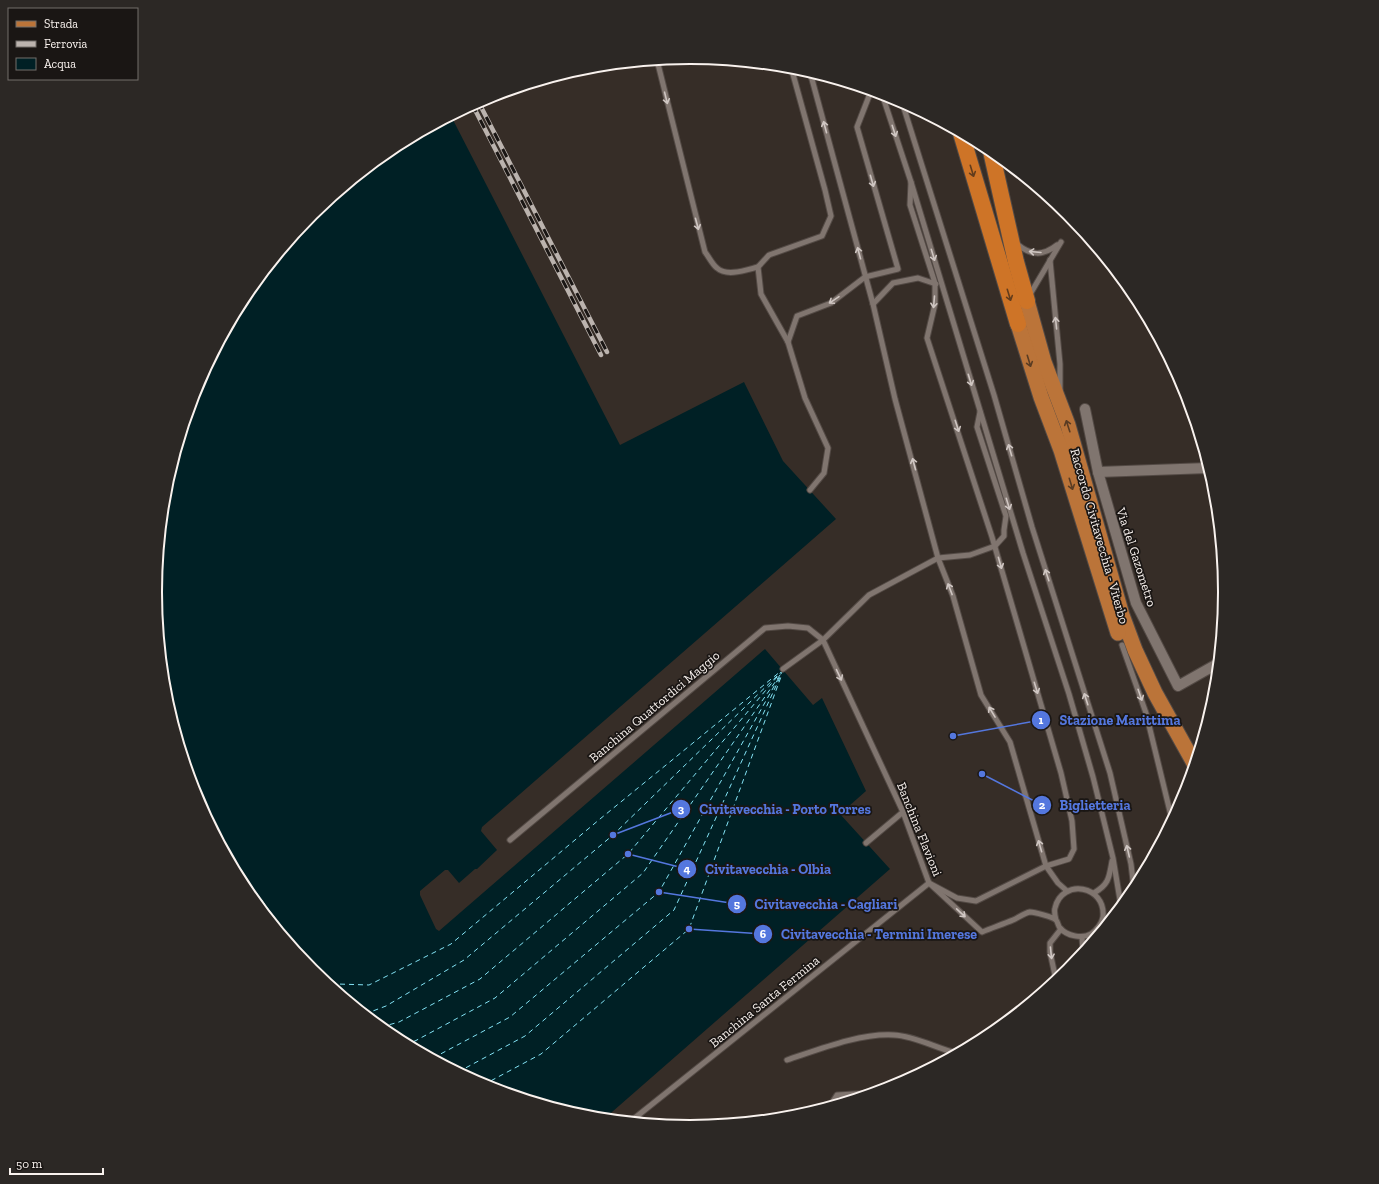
<svg xmlns="http://www.w3.org/2000/svg" width="1379" height="1184" font-family="'Zilla Slab',serif">
<rect width="100%" height="100%" fill="#362d27"/>
<path fill="#002025" d="M451,116l169,329 124,-63 39,79 53,58 -354,308 -1,4 16,19 -20,19h-2l-16,14 -11,-13h-3l-25,21v4l16,34 3,2 326,-282 48,56 9,-7 44,93 -26,23 50,55 -286,250 -19,-2 -100,-31 -93,-49 -81,-67 -66,-81 -50,-92 -30,-101 -10,-104 10,-105 30,-100 50,-92 66,-81 81,-67z"/>
<g fill="none" stroke-linecap="round" stroke-linejoin="round">
<g stroke="#83e3f5" stroke-width="1" stroke-dasharray="5 4" stroke-linecap="butt">
<path d="M219,842l88,120 30,22 32,1 82,-41 149,-125 181,-148"/>
<path d="M365,1014l21,-8 78,-46 149,-125 166,-161"/>
<path d="M381,1027l18,-5 81,-43 148,-125 154,-183"/>
<path d="M405,1044l10,-3 80,-43 148,-125 137,-198"/>
<path d="M433,1058l77,-41 149,-125 123,-220"/>
<path d="M458,1072l67,-36 149,-126 106,-233"/>
<path d="M483,1085l58,-31 148,-125 93,-255"/>
</g>
<g stroke="#534a45" stroke-width="7">
<g id="service">
<path d="M657,60l48,192c4,5 7,12 12,16 10,9 29,2 41,-1"/>
<path d="M791,67l34,123 6,26 -9,20 -53,19 -11,12 3,27 27,48 17,56 23,50 -4,25 -14,17"/>
<path d="M810,72l63,232 22,95 43,159 15,38 28,99 29,47 36,124 12,17 9,8"/>
<path d="M882,94l29,88 112,371 46,141 24,83 20,81 8,48"/>
<path d="M902,102l92,293 38,132 78,246 21,91 3,25"/>
<path d="M1017,244c14,12 26,12 40,1"/>
<path d="M1050,260l10,104v25"/>
<path d="M1029,296l32,-54"/>
<path d="M873,304l20,-21 25,-5 18,6"/>
<path d="M788,342l9,-26 34,-13 34,-26 33,-8 -41,-142 14,-36"/>
<path d="M1122,645l24,68 26,107"/>
<path d="M783,669l40,-29 46,-45 69,-37 32,-3 25,-9 9,-10v-6l2,-14 -29,-89 3,-15"/>
<path d="M510,840l255,-212 23,-2 20,2 15,12 80,172 26,71 53,49c10,-4 21,-8 31,-12 5,-2 11,-7 17,-8 4,0 23,5 26,8 2,2 2,6 4,8 7,8 22,11 31,6 6,-4 11,-11 12,-17 3,-32 -41,-39 -48,-9 -1,3 0,8 1,12"/>
<path d="M866,843l37,-31"/>
<path d="M1094,893c15,-9 15,-15 18,-32"/>
<path d="M1082,937l1,15"/>
<path d="M1056,980l-6,-28v-9l11,-14"/>
<path d="M787,1060c33,-11 73,-27 107,-25 21,1 42,13 62,18"/>
<path d="M830,1106l7,-11 34,-2"/>
<path d="M631,1121l298,-238 28,15 19,3 70,-35 23,-7 5,-10 -2,-28 -11,-48 -69,-236 -65,-199 8,-34v-21l-25,-78 1,-23"/>
</g>
</g>
<g stroke="#534a45" stroke-width="12">
<g id="minor">
<path d="M1085,409l13,63 38,131 42,83 39,-22"/>
<path d="M1098,472l110,-4"/>
</g>
</g>
<g stroke="#534a45" stroke-width="17">
<g id="primary">
<path d="M1027,301l17,61 24,63 54,190 13,35 20,43 39,70"/>
<path d="M1018,324l23,73 20,53 57,183"/>
</g>
</g>
<g stroke="#534a45" stroke-width="18">
<g id="trunk">
<path d="M961,133l57,191"/>
<path d="M991,151l25,111 11,39"/>
</g>
</g>
<use href="#service" stroke="#80756f" stroke-width="5"/>
<use href="#minor" stroke="#80756f" stroke-width="10"/>
<use href="#primary" stroke="#bb7439" stroke-width="15"/>
<use href="#trunk" stroke="#ce7427" stroke-width="16"/>
<g stroke="#bbb3ae" stroke-width="4.5">
<g id="rail">
<path d="M478,101l129,251"/>
<path d="M472,104l129,251"/>
</g>
</g>
<use href="#rail" stroke="#1a1614" stroke-width="3" stroke-dasharray="9" stroke-linecap="butt"/>
</g>
<defs><path id="oneway-shaft" d="M-6 0H5M1.5-3L5.5 0L1.5 3" fill="none" stroke-width="1.6" stroke-linecap="round" stroke-linejoin="round"/></defs>
<g stroke="#cfc6c2">
<use href="#oneway-shaft" transform="translate(666 98) rotate(76)"/>
<use href="#oneway-shaft" transform="translate(825 127) rotate(-105)"/>
<use href="#oneway-shaft" transform="translate(894 131) rotate(72)"/>
<use href="#oneway-shaft" transform="translate(872 181) rotate(74)"/>
<use href="#oneway-shaft" transform="translate(697 224) rotate(75)"/>
<use href="#oneway-shaft" transform="translate(1035 252) rotate(-175)"/>
<use href="#oneway-shaft" transform="translate(859 253) rotate(-105)"/>
<use href="#oneway-shaft" transform="translate(933 255) rotate(73)"/>
<use href="#oneway-shaft" transform="translate(834 300) rotate(146)"/>
<use href="#oneway-shaft" transform="translate(934 302) rotate(95)"/>
<use href="#oneway-shaft" transform="translate(1056 323) rotate(-96)"/>
<use href="#oneway-shaft" transform="translate(970 380) rotate(73)"/>
<use href="#oneway-shaft" transform="translate(957 426) rotate(72)"/>
<use href="#oneway-shaft" transform="translate(1010 450) rotate(-106)"/>
<use href="#oneway-shaft" transform="translate(914 464) rotate(-105)"/>
<use href="#oneway-shaft" transform="translate(1008 504) rotate(73)"/>
<use href="#oneway-shaft" transform="translate(1000 563) rotate(74)"/>
<use href="#oneway-shaft" transform="translate(1047 575) rotate(-108)"/>
<use href="#oneway-shaft" transform="translate(950 589) rotate(-111)"/>
<use href="#oneway-shaft" transform="translate(839 675) rotate(65)"/>
<use href="#oneway-shaft" transform="translate(1036 688) rotate(73)"/>
<use href="#oneway-shaft" transform="translate(1140 695) rotate(71)"/>
<use href="#oneway-shaft" transform="translate(1086 699) rotate(-108)"/>
<use href="#oneway-shaft" transform="translate(992 712) rotate(-121)"/>
<use href="#oneway-shaft" transform="translate(1040 846) rotate(-106)"/>
<use href="#oneway-shaft" transform="translate(1128 851) rotate(-103)"/>
<use href="#oneway-shaft" transform="translate(961 913) rotate(43)"/>
<use href="#oneway-shaft" transform="translate(1051 953) rotate(84)"/>
</g>
<g stroke="#623c1c">
<use href="#oneway-shaft" transform="translate(972 171) rotate(73)"/>
<use href="#oneway-shaft" transform="translate(1009 295) rotate(73)"/>
</g>
<g stroke="#5a3c23">
<use href="#oneway-shaft" transform="translate(1029 361) rotate(73)"/>
<use href="#oneway-shaft" transform="translate(1068 426) rotate(-108)"/>
<use href="#oneway-shaft" transform="translate(1071 484) rotate(73)"/>
</g>
<g text-anchor="middle" stroke-width="3.5" stroke-linejoin="round" paint-order="stroke">
<g font-size="13" fill="#f9f2ee" stroke="#1a1614">
<text transform="translate(1100 536) rotate(74)" y="5">Raccordo Civitavecchia - Viterbo</text>
<text transform="translate(1137 557) rotate(72)" y="5">Via del Gazometro</text>
<text transform="translate(654 706) rotate(-40)" y="5">Banchina Quattordici Maggio</text>
<text transform="translate(920 829) rotate(68)" y="5">Banchina Flavioni</text>
<text transform="translate(764 1001) rotate(-39)" y="5">Banchina Santa Fermina</text>
</g>
</g>
<path d="M0 0H1379V1184H0ZM162 592a528 528 0 1 1 1056 0a528 528 0 1 1-1056 0Z" fill="#2c2825" fill-rule="evenodd"/>
<path fill="none" stroke="#f9f2ee" stroke-width="2" d="M162 592a528 528 0 1 1 1056 0a528 528 0 1 1-1056 0Z"/>
<path fill="none" stroke="#5477de" stroke-width="1.5" d="M953 736L1041 720M982 774L1042 805M613 835L681 809M628 854L687 869M659 892L737 904M689 929L763 934"/>
<g fill="#5477de" stroke="#1a1614" stroke-width="1.5">
<circle cx="953" cy="736" r="4"/>
<circle cx="982" cy="774" r="4"/>
<circle cx="613" cy="835" r="4"/>
<circle cx="628" cy="854" r="4"/>
<circle cx="659" cy="892" r="4"/>
<circle cx="689" cy="929" r="4"/>
<circle cx="1041" cy="720" r="10"/>
<circle cx="1042" cy="805" r="10"/>
<circle cx="681" cy="809" r="10"/>
<circle cx="687" cy="869" r="10"/>
<circle cx="737" cy="904" r="10"/>
<circle cx="763" cy="934" r="10"/>
</g>
<g font-size="12" text-anchor="middle" font-weight="bold" fill="#fff">
<text x="1041" y="724">1</text>
<text x="1042" y="809">2</text>
<text x="681" y="813">3</text>
<text x="687" y="873">4</text>
<text x="737" y="908">5</text>
<text x="763" y="938">6</text>
</g>
<g font-size="14" text-anchor="middle" font-weight="bold" fill="#5477de" stroke="#1a1614" stroke-width="3.5" stroke-linejoin="round" paint-order="stroke">
<text x="1120" y="725">Stazione Marittima</text>
<text x="1095" y="810">Biglietteria</text>
<text x="785" y="814">Civitavecchia - Porto Torres</text>
<text x="768" y="874">Civitavecchia - Olbia</text>
<text x="826" y="909">Civitavecchia - Cagliari</text>
<text x="879" y="939">Civitavecchia - Termini Imerese</text>
</g>
<rect x="8" y="8" width="130" height="72" fill="#1a1614" stroke="#736e6b"/>
<rect x="16" y="21" width="20" height="6" fill="#bb7439" stroke="#736e6b"/>
<text x="44" y="28" font-size="12" fill="#f9f2ee">Strada</text>
<rect x="16" y="41" width="20" height="6" fill="#bbb3ae" stroke="#736e6b"/>
<text x="44" y="48" font-size="12" fill="#f9f2ee">Ferrovia</text>
<rect x="16" y="58" width="20" height="12" fill="#002025" stroke="#736e6b"/>
<text x="44" y="68" font-size="12" fill="#f9f2ee">Acqua</text>
<path d="M10 1168v6h93v-6" fill="none" stroke="#f9f2ee" stroke-width="2"/>
<text x="16" y="1168" font-size="12" fill="#f9f2ee" stroke="#1a1614" stroke-width="3" paint-order="stroke">50 m</text>
</svg>
